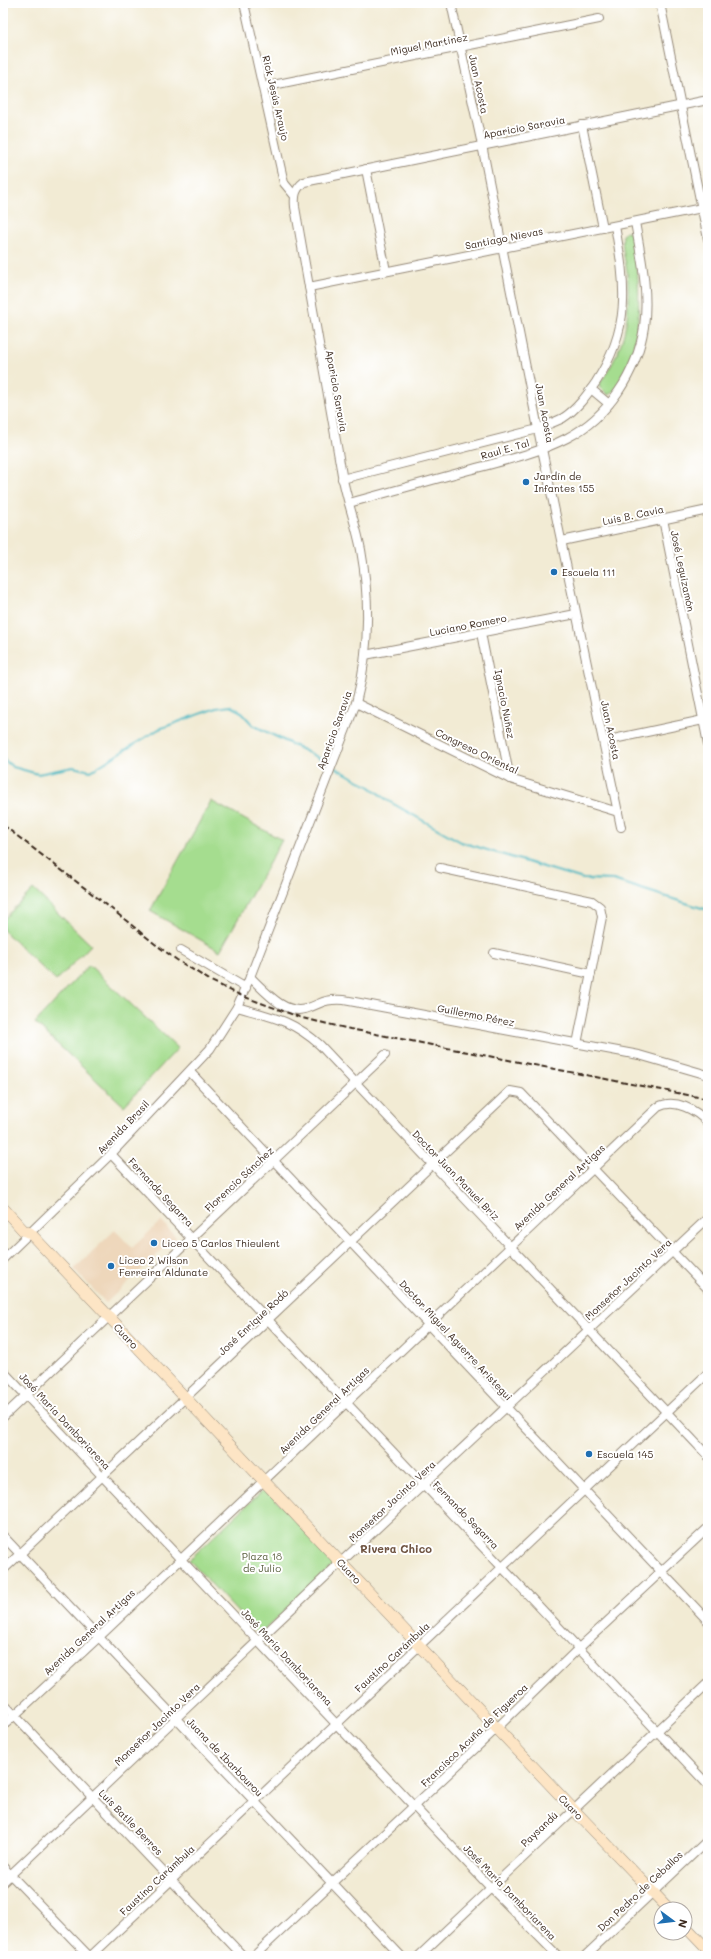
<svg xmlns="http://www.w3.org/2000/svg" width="711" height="1959" font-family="Mali,sans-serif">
<rect width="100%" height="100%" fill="#fff"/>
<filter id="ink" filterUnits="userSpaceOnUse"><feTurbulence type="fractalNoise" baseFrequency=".025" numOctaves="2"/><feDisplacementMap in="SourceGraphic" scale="8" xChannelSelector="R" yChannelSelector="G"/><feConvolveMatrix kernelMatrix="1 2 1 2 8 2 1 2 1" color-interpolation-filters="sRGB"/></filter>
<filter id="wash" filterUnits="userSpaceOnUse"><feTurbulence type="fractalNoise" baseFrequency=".012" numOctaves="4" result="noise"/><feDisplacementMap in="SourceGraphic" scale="16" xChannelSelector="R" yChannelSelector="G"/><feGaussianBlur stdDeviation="0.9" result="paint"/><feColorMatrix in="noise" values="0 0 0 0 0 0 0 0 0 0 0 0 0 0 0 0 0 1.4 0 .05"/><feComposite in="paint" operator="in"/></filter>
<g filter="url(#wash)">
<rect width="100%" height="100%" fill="#f2ebd4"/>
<path fill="#eed7bb" d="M161,1221l15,16 -70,66 -32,-34 41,-39 17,18z"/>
<g fill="#a5dd8f" stroke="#708456">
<path d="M626,231l6,1 2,6c5,47 10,84 -7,130 -4,11 -8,22 -19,27l-7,-7 -1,-5c26,-36 31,-68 27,-112 -2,-12 -6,-24 -4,-37z"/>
<path d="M211,801l71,39 -62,111 -70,-40z"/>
<path d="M33,889l58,56 -35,36 -53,-51v-10z"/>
<path d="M89,965l89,83 -54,58 -89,-83z"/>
<path d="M265,1488l70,75 -76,72 -70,-75z"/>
</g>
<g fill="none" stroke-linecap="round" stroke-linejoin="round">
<g stroke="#49b8c2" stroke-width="2">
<path d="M3,759l10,8 25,7 35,-7 18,4 68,-42 57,-21 14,-2 10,5 13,14 78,39"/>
<path d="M334,767l36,20 20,15 71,40 122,37 30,1 95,30"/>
</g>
</g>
</g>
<g filter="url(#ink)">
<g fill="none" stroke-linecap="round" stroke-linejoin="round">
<g stroke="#968a79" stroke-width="10">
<g id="street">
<path d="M244,3l40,180 10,12"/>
<path d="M451,3l31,142 60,304 79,378"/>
<path d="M660,3l48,236"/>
<path d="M263,87l336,-68"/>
<path d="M582,125l21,103"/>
<path d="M366,169l20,102"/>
<path d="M309,287l393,-79"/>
<path d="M591,389l18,15"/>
<path d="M342,479l196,-50c8,-4 17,-7 25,-11 14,-9 24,-23 33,-36 35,-54 30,-95 19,-156"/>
<path d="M349,503c40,-11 80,-22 120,-33 33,-9 67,-16 98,-32 41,-21 70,-65 77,-111 5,-35 -3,-70 -9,-105"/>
<path d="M663,519l45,225"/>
<path d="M562,541l146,-31"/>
<path d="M481,633l29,146"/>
<path d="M365,655l211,-41"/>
<path d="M356,703l154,76 108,33"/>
<path d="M604,741l104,-22"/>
<path d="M440,868l152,33 8,6 2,10 -25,127"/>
<path d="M181,950l65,38"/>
<path d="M494,953l97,21"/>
<path d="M250,977c14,13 34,38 55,32 19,-6 16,-10 39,-9l295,55 69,20"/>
<path d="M237,1007c35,10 55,13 83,38l388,411"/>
<path d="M190,1072l518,549"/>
<path d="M111,1154l597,631"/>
<path d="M3,1259l108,-105 99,-105 27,-42 13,-30 106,-274c13,-49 14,-103 5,-153 -5,-27 -16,-54 -20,-81 -16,-88 -31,-175 -46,-262 -1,-11 0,-18 9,-25l404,-82"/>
<path d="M3,1371l488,517 67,68"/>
<path d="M3,1417l382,-362"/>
<path d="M3,1536l398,420"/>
<path d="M3,1570l507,-479 11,2 187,196"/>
<path d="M3,1703l240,253"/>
<path d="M3,1726l96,-89 559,-530c17,-9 38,3 50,16"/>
<path d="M3,1867l86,89"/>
<path d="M3,1882l338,-320 367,-344"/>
<path d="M91,1956l617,-583"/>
<path d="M254,1956l243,-228 82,-80 129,-120"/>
<path d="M419,1956l289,-273"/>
<path d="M585,1956l123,-116"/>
</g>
</g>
<g stroke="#968a79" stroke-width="12">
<g id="secondary">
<path d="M3,1208l20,22 7,3 544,577 95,99"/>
<path d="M685,1926l23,24"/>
</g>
</g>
<use href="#street" stroke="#fff" stroke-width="8"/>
<use href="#secondary" stroke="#fde5c5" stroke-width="11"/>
<path stroke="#3b2a1e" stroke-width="2" stroke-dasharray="6 3" stroke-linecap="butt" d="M3,825l105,81 47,38 22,16 34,21 31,15 60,22 48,11 358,70"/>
</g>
</g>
<g fill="#1f6fb2" stroke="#fff" stroke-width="1.5">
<circle cx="526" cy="482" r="4"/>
<circle cx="554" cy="572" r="4"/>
<circle cx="154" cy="1243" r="4"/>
<circle cx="111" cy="1266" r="4"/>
<circle cx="589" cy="1454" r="4"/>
</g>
<g text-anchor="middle" stroke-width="4" stroke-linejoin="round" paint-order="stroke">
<g font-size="10" fill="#3b2a1e" stroke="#fff">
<text transform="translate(429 44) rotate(-11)" y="4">Miguel Martínez</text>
<text transform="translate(479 84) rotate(78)" y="4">Juan Acosta</text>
<text transform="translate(276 98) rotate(77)" y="4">Rick Jesús Araujo</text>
<text transform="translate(524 127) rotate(-11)" y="4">Aparicio Saravia</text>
<text transform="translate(504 238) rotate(-11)" y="4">Santiago Nievas</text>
<text transform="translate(337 391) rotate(80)" y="4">Aparicio Saravia</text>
<text transform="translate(545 413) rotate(79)" y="4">Juan Acosta</text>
<text transform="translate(505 449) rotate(-16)" y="4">Raul E. Tal</text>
<text transform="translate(633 515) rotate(-12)" y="4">Luis B. Cavia</text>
<text transform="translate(683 571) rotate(78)" y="4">José Leguizamón</text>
<text transform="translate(468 625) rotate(-11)" y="4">Luciano Romero</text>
<text transform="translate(505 704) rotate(79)" y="4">Ignacio Nuñez</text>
<text transform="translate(334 730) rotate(-70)" y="4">Aparicio Saravia</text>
<text transform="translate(611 730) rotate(78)" y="4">Juan Acosta</text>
<text transform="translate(477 751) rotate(26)" y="4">Congreso Oriental</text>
<text transform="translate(476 1015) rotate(11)" y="4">Guillermo Pérez</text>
<text transform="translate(123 1127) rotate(-46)" y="4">Avenida Brasil</text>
<text transform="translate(456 1175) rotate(46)" y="4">Doctor Juan Manuel Briz</text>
<text transform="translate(239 1179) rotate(-43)" y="4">Florencio Sánchez</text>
<text transform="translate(559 1187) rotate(-43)" y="4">Avenida General Artigas</text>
<text transform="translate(161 1192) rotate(47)" y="4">Fernando Segarra</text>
<text transform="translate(628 1279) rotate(-43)" y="4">Monseñor Jacinto Vera</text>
<text transform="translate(253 1322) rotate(-43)" y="4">José Enrique Rodó</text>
<text transform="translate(126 1336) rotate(47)" y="4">Cuaro</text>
<text transform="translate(456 1340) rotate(47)" y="4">Doctor Miguel Aguerre Aristegui</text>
<text transform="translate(324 1410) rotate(-44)" y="4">Avenida General Artigas</text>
<text transform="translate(65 1421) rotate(47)" y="4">José María Damboriarena</text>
<text transform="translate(392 1501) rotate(-43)" y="4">Monseñor Jacinto Vera</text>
<text transform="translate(466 1515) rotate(46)" y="4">Fernando Segarra</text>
<text transform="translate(349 1571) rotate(47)" y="4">Cuaro</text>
<text transform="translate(89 1632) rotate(-43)" y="4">Avenida General Artigas</text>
<text transform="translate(287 1657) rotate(47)" y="4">José María Damboriarena</text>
<text transform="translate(392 1657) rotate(-43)" y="4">Faustino Carámbula</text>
<text transform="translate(157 1724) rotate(-44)" y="4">Monseñor Jacinto Vera</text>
<text transform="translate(474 1735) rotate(-44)" y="4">Francisco Acuña de Figueroa</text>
<text transform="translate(225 1757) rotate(46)" y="4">Juana de Ibarbourou</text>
<text transform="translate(571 1807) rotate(46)" y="4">Cuaro</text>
<text transform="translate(131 1822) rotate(46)" y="4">Luis Batlle Berres</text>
<text transform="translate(539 1829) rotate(-43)" y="4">Paysandú</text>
<text transform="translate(157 1880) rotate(-43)" y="4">Faustino Carámbula</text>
<text transform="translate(640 1891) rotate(-43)" y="4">Don Pedro de Ceballos</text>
<text transform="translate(510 1892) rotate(46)" y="4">José María Damboriarena</text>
</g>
<g font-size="10" fill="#3b2a1e" stroke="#fff" text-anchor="start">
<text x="534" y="480">Jardín de<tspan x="534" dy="12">Infantes 155</tspan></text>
<text x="562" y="576">Escuela 111</text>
<text x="162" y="1247">Liceo 5 Carlos Thieulent</text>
<text x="119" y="1264">Liceo 2 Wilson<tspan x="119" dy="12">Ferreira Aldunate</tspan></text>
<text x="597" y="1458">Escuela 145</text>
</g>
<g font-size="10" fill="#5b6040" stroke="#fff">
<text x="262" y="1560">Plaza 18<tspan x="262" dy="12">de Julio</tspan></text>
</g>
<g font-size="11" font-weight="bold" fill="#6f5442" stroke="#fff">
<text x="396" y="1553">Rivera Chico</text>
</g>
</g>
<rect width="711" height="1959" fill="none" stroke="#fff" stroke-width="16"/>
<g transform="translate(673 1921) rotate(105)"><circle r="19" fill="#ffffff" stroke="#b1aaa5"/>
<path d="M0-3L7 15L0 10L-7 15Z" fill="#1f6fb2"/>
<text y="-6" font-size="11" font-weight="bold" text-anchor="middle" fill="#3b2a1e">N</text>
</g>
</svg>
